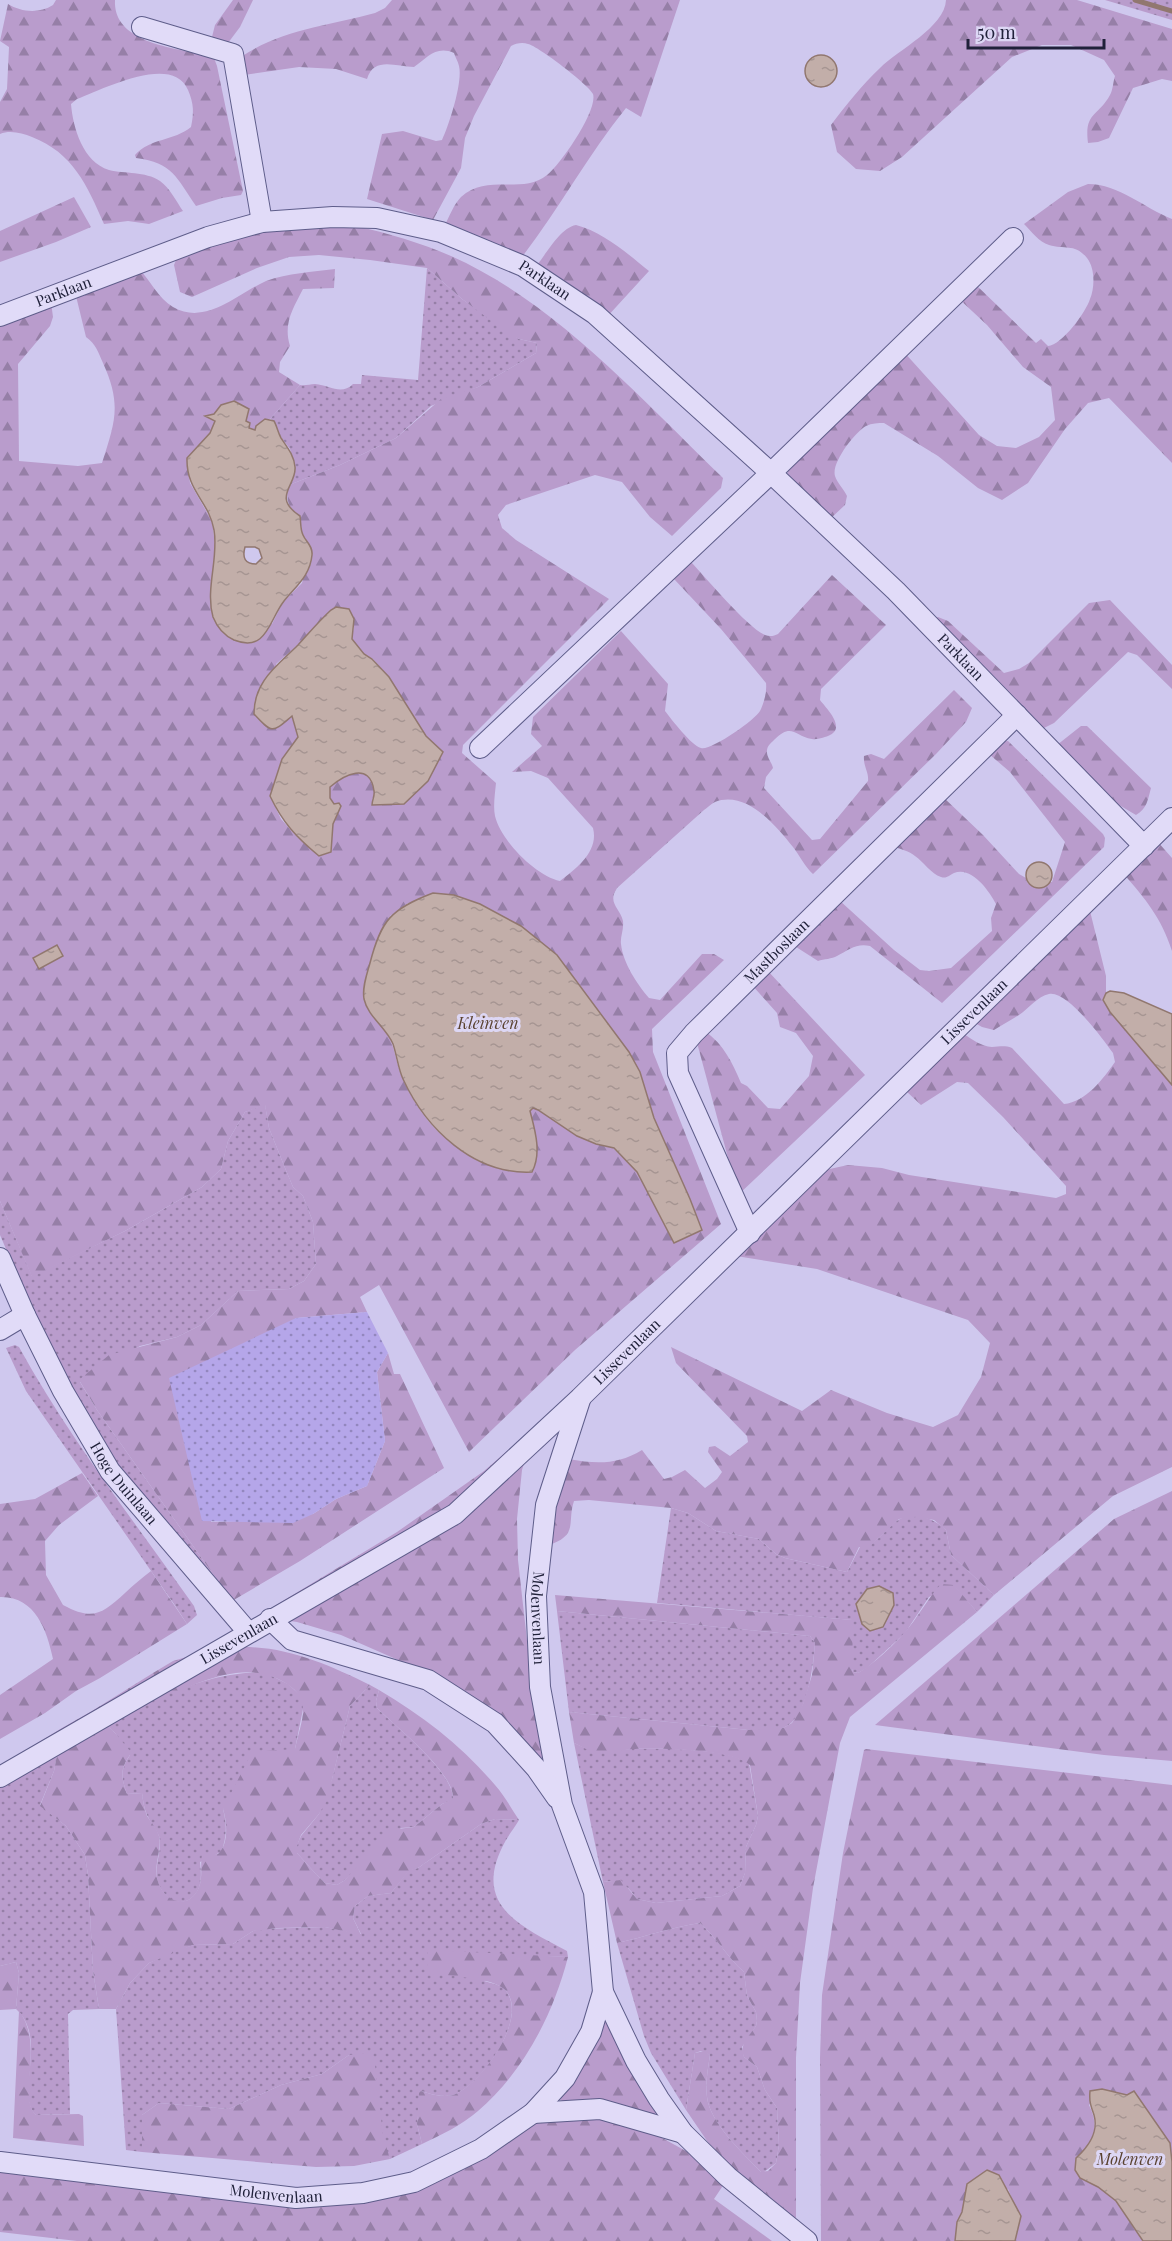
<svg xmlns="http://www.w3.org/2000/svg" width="1172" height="2241" font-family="'Playfair Display',serif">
<defs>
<pattern id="grass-dots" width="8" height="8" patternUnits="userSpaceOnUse" patternTransform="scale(1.5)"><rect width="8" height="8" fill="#b99ccc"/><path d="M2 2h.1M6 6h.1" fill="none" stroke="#967fa7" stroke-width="1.8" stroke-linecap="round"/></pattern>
<pattern id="forest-firs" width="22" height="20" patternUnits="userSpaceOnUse" patternTransform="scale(1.5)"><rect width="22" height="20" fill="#b99ccc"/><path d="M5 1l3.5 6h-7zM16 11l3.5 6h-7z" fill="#967fa7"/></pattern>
<pattern id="sand-dots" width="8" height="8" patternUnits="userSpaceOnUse" patternTransform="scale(1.5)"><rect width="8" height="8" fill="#b5a6e9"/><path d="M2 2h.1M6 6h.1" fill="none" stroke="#9387be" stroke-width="1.8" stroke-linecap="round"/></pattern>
<pattern id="water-ripples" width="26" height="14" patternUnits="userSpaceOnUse" patternTransform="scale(1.5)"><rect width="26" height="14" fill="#c2aea9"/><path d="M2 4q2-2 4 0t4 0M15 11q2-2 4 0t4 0" fill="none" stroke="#a69592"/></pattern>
</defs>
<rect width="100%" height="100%" fill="#cfc8ee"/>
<g fill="url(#grass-dots)">
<path d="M1105,0h67v20z"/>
<path d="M427,268l35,31 57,40 18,4 -1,10 -58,34 -47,19 -35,32 -56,27 -51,20 6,-17 -5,-19 -10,-13 -6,-15 -4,-2 30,-34c5,1 10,-1 15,-1 15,1 26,12 38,0h8l1,-9 56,5z"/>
<path d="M265,1104l4,24 16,40 8,19 10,9 10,26 3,42 -12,17 -15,8 -51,2 -37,34 -24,12 -37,9 -60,36 17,28 135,191 -119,-141 -64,-111 -49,-114v-34l32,75 93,-45 77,-44 19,-18 7,-28 17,-29z"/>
<path d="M15,1345l4,2c50,91 115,174 175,259l3,9 -10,9 -13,-20 -148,-213 -20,-43z"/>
<path d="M671,1508l17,5 28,18 43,8 17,15 9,4 62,14 13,-25c18,-2 23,-17 38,-27 15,-9 37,-2 48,10l5,25 43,40 -17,17 -23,-26 -25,11 -24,36 -38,35 -9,5 -5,-1 -1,-3v-49l-195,-17z"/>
<path d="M557,1611l253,25 5,7c-2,23 -7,76 -32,85 -11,4 -23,2 -34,2l-180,-18z"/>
<path d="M257,1672l9,1 22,11 12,11 4,9 -9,45 -72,60c4,15 4,29 -2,43l-21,10c1,9 2,20 -2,28 -12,21 -34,12 -40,-8 -5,-15 5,-32 1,-46 -3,-7 -9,-14 -12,-21 -3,-7 -4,-14 -5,-22l-15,1c-6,-17 -7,-24 3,-39l-15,-22 -23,-22 61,-38 9,18c21,1 24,-5 42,-10 18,-5 35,-8 53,-9z"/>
<path d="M370,1685l9,5 -3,11 1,7c19,19 78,65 76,92l-11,4 -28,23 -13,1 -56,52 -8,5 -12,-2 -10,-10 -18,-20v-8l4,-9 18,-22 13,-35 18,-73z"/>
<path d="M62,1728l-8,43 -14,34 26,21 19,29 3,20 5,96 6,38 -26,1 -5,4 2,100 -34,1c-22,-20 13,-76 -20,-106l3,-36 -3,-11 -16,4v-200z"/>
<path d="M574,1743c29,14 30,7 59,6 29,-1 93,-1 116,14l9,53 -2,9 -10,22 -1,26 -5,13 -18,10 -66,7 -19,-4c-10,-14 -17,-20 -34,-17z"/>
<path d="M495,1819l24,1c-4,7 -9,13 -13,20 -36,64 12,85 61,111l1,6 -28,-1 -56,25c7,2 15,3 21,9 25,27 -24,96 -52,105 -11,3 -22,-1 -32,-4l-4,33 5,20 -32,15 -41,-104 -27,19 -41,11 -52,24 -70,-6 -17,12v37l-16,-2 -10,-141 14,-26 19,-20 20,-10 24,-8 40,-1 20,-13 7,-2 65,-2 36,7 -8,-16 2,-12 13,-10 23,-3 18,-23 9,-2 63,-44z"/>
<path d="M700,1923c17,15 27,34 44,49l3,24 9,16 1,9 -1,5 -14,21 2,10 13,10 8,23 12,18 2,37 -3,18 -12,9h-3c-18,-19 -51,-49 -54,-75 -2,-14 1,-28 3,-42l-9,-4 -6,2 -9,57 -35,-57 -7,-17 -27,-93c28,-6 55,-16 83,-20z"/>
</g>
<g fill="url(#forest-firs)" fill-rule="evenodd">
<path d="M56,0h59c-2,38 46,46 75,52 8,2 17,2 24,6l3,8 26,125 -2,4 -19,3 -26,8c-20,-29 -23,-43 -60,-48l-1,-3c15,-17 39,-14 56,-28 3,-14 3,-23 -3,-37 -15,-37 -85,-1 -111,9l-6,5c2,24 12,58 38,66 16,4 36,1 51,11 10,7 16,20 23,30l-34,13 -21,-3 -24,3c-17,-39 -31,-71 -72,-87 -10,-4 -22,-7 -32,-3v-32l7,-13 2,-42 -9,-6 8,-37c13,8 31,10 45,1z"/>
<path d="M233,0h20l-13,27 -15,20 -14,-6 4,-16z"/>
<path d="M392,0h288l-39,117 -15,-9c-38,47 -67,101 -104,149l-77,-32c4,-8 9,-21 16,-28 26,-24 62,-2 86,-22 14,-11 51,-65 46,-81 -4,-9 -55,-48 -65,-50 -5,-2 -12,-1 -17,2l-37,70 -9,22 -4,30 -28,52 -66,-21 15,-65 21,-3 33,10 6,-1c7,-15 21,-58 17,-74 -1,-5 -4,-9 -5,-13 -18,-8 -27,5 -40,14 -18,0 -40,-11 -47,12l-31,-10 -37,-2 -55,8 -3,-18c41,-28 88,-31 134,-44l10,-5z"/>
<path d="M946,0h131l95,29v52l-10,-2 -29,9 -24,50 -11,4 -10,1c-4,-31 10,-26 22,-48 3,-5 3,-13 5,-19l-11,-16 -33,-15h-29l-30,12 -110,100 -22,14 -24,-2 -19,-17 -6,-27c15,-20 31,-40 49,-57 18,-18 65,-41 66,-68z"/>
<path d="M1088,184c31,0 56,24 84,35v244l-63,-65 -21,5 -23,26 -37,54 -26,17 -24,-12 -40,-32 -54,-33c-6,0 -12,0 -18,3 -11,6 -35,37 -31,50 2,7 9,13 12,20l-2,9 -15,14 -43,-42 2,-15 114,-111 76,84 18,11 19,2 23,-11 16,-17 -4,-33 -28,-20 -36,-42 -30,-28 16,-15 63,61 5,-4 7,7c14,-1 38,-34 42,-47 5,-12 5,-31 -3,-41 -12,-15 -22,-8 -38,-13 -10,-3 -18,-14 -25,-21l44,-32z"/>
<path d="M74,197l17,30 -35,15 -56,20v-31z"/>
<path d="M576,225c27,7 52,29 73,46l-43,47 -69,-53c10,-12 23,-37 39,-40z"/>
<path d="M355,226c33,7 66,17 96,30 104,46 191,144 272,222l-2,10 -49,48 -22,-19 -28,-35 -27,-7 -89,30 -8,10 4,13 14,12 93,59 -146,146 -1,8 34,30c-1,11 -3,23 -1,33 6,25 41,60 65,65 17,-13 39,-30 33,-53l-45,-50 -17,-7 -19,1 30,-26 -11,-12 2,-17 88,-86 47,53 -3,27c7,9 26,34 36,37 10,3 54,-28 59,-37 4,-8 7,-19 6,-28l-45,-54 -47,-50 17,-17c15,16 57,66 74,73 5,2 9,1 13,-1l54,-59 54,50 -65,64 -1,11c6,8 26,27 10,35 -4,2 -13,5 -18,4 -18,-3 -20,-17 -38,1 -3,3 -7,6 -7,11 -1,5 5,12 6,17l-7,9 -2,11 48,52 8,-1 48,-58c1,-9 -5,-15 -4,-25l7,-2 13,5 70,-69 18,18 -6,14 -30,32 -123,120c-8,-7 -13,-18 -20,-27 -17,-21 -46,-57 -78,-45 -4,2 -8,6 -11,8l-87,78c-10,15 3,20 6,33 1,9 -3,16 -2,23 2,19 16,40 28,54l11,2 42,-46h12l10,6 -72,69 1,23 68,172 -146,126 -106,102 -90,-167 -19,12 7,15 -71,6 -85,204 37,-1 65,-7 23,-15 31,-13 18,-45 -8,-69 11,-19 6,21h6l44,94 -144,93 -68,40 -135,-191 -18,-30 30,-25 68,-18 24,-12 37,-34 51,-2 15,-8 12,-17 -3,-42 -10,-26 -10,-9 -8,-19 -16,-40 -4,-23 -20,7 -17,29 -7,28 -19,18 -77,44 -93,46 -32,-76v-879l51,-20 2,15 -3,9 -32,38 1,97 59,5 24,-3c13,-41 20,-58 1,-100 -5,-11 -7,-19 -17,-26l-11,-45 64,-23c12,12 19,29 34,38 33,19 64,-13 93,-26 22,-8 46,-9 69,-12l-1,19 -31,1c-10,20 -20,34 -13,57l-10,16 -1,10 21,13 -30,34h-5l-10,11 -7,-2 -2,-7 -25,-16 -7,9 -7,2 8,5 -5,12 -23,26 3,24 22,38 3,24 57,79 11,-22 19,-19 9,-36 -9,-13 -2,-17c-12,-9 -15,-18 -11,-32l51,-20 56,-27 45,-39 37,-12 58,-34 1,-10 -18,-4 -10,-5 -47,-35 -35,-31 -57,-8 -51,-5 -30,2 -32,11 -65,29 -12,-5 -6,-27 4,-10 86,-26zM354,627l-3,12 13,15 9,5 16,18 37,59 17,16 -71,48 3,-7c-2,-6 -4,-15 -9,-18 -12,-9 -27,5 -36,12l-1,11 5,6 4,-1 3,3 -8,18 -2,28 -33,-14 -17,-19 -11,-23 12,-37 16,-22 -22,-73 24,-21zM408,903l221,149 11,20 14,47 36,80 12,31 -28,13 -37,-71 -24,-24 -17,-4 -19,-8 -39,-26 -5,-2 -4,3 8,29 -28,31c-52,-18 -83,-40 -106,-92 -11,-25 -6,-41 -30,-62l17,-101z"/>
<path d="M1110,600l62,65v24l-35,-34 -9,-3 -74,71 -12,6 -108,-110 4,-2 10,4 56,52 15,-4 10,-6 60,-60z"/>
<path d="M1081,726h6l64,62c-3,11 -4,21 -15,27l-17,-10 -62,-60z"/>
<path d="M1008,741l95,93 2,4 -1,9 -162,156 -72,-57c-14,-3 -21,4 -33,10 -5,3 -13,3 -19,5l-25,-16 46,-45 55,50 26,20 9,1 22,-3 41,-37 -1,-13 5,-14c-7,-13 -24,-38 -42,-31 -5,2 -7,6 -13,4 -10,-3 -17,-15 -26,-21 -6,-5 -14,-7 -21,-9l49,-50 40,38 36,39 7,4 2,6 24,-2 13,-40 -55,-70 -21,-18 10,-12z"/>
<path d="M1157,841l15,17v93c-11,-34 -26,-51 -49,-78z"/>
<path d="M1090,911l16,65v17l-3,7 7,12 62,73v382l-59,29 -119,99 -43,-40 -5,-25 -12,-10 -17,-3 -18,2 -29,27 -5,2 -6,-1 -12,25 -62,-14 -9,-4 -17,-15 -43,-8 -28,-18 -17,-5 -82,-8 -15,1c-7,21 4,33 -22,43l2,-44 14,-41c29,5 49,6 74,-9l22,29 8,-2 13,-7 20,18 12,-9 5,-7 -14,-20 1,-5 6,-1 15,10 18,-14 -1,-6 -71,-73 -5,-16 131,64 29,-21 56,23 46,14 25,-12 23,-38 9,-34 -22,-23 -151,-51 -81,-13 89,-86 23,-5 34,3 27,7 147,23 10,-4v-8l-63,-69 -35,-34 -11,-1 -36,23 -15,-14 58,-57c9,6 17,12 28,13 7,0 12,-2 20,1l52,56c22,-2 39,-25 51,-42l-2,-9c-10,-14 -46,-63 -64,-59 -11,2 -21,15 -30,21 -8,5 -17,10 -25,15l-12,-3 -7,-4z"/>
<path d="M767,970l98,105 -127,120 -42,-156 9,-8c19,14 27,31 36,52l6,3 21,22 12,1 29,-33 4,-20 -17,-23 -16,-6 -3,-14 -26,-29z"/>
<path d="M535,1427l-13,43 -5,49 1,41 16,143 21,108 -17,-36 -115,-104 -82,-36 -44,-13 -39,-6 139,-84 87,-61z"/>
<path d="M82,1473l16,23 -39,29 -14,16 1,34 17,30c30,16 39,9 62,-12 8,-8 17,-15 26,-22l36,53 -87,54 -24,13 -31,22 -45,26v-44l53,-36c-6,-29 -18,-63 -53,-62v-93l35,-5z"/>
<path d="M1172,1491v270l-68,-6 -229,-30 239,-206z"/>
<path d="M941,1584l13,1 23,27 -127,105 -10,26 -27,145 -13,95 -4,75v160l-11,-4 -69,-60 -30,-44 9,-57 9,-2 6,4c-2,14 -5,28 -3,42 3,26 36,56 54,75l7,-1 8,-8 3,-18 -2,-37 -12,-18 -8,-23 -13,-10 -2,-6 2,-9 12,-16 1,-5 -1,-9 -9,-16 -3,-24c-17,-15 -27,-34 -44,-49 -28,4 -55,14 -83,20l-14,-61 18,-2 16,19 19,4 66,-7 18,-10 5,-13 1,-26 10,-22 2,-9 -8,-51c-17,-16 -92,-17 -118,-16 -10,1 -21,5 -32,4 -9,-1 -18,-6 -26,-10l-5,-31 180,18 34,-2 9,-5 11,-19 9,-29 3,-32 -5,-7 -253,-25 -2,-16 298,25 -1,49 1,3 5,1c13,-7 36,-28 46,-40 14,-15 23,-34 37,-49z"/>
<path d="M243,1647c46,0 86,18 127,38l-20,21 -23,94 -8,14 -18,21 -4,11v7l18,20 10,10 12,2 8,-5 44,-50 25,-3 28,-23 11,-5c2,-26 -57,-72 -76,-91l-1,-7 3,-11c44,26 83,56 116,95 9,10 16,23 24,35l-24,-1 -14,5 -63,44 -9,3 -18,22 -23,3 -13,10 -2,12 8,17 -36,-8 -48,1 -24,3 -20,13 -40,1 -44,18 -19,20 -14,26h-17l-6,-38 -5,-96 -3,-20 -19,-29 -26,-20 14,-35 8,-43 30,-17 23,22 15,18v4c-10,14 -9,22 -3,39l15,-1c1,8 2,15 5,23 4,6 10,13 12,20 3,13 -5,29 -2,42 5,24 32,34 42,9 4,-10 1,-22 3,-32l16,-1c11,-10 9,-32 5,-45l29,-57 43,-3c7,-33 20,-52 -17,-70 -24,-12 -52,-6 -77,3 -13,4 -25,15 -39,9l-9,-18 20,-12 20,-6z"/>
<path d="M866,1749l306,36v377l-2,-19 -43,-48 -25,-6 -13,16c11,22 5,38 -13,53l-1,12 5,8 18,9 18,14 27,40h-128c6,-17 0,-36 -7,-52l-41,-5 -5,28 -5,10 -2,19h-134l-1,-183 2,-63 21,-142 21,-103z"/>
<path d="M428,1950l140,7c-15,58 -44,114 -90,154 -16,14 -37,24 -56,33l-5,-20 2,-31 2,-2c10,3 21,7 32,4 27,-9 79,-80 51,-106 -13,-12 -59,-13 -77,-16z"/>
<path d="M16,1962l3,11 -3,36 -16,1v-44z"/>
<path d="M19,2011c26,33 -2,87 17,104l43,-1 4,2 1,30 -71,-8z"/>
<path d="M604,2020l7,1 47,90 -6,6 -89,-16 -4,-2z"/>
<path d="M367,2053l4,2 4,10 8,71 7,23 -36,7 -38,1 -174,-15v-37l17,-12 70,6 52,-24 41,-11 27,-19z"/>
<path d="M601,2117l54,17 40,22 31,25 -12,18 58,42h-695l-77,-9v-62l374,28 165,-77z"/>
</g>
<path fill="url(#sand-dots)" d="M367,1312l21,41 -11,19 8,69 -18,45 -31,13 -23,15 -20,9 -91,-2 -33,-143 127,-60z"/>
<g fill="url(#water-ripples)" stroke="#91776f" stroke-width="1.5" fill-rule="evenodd">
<circle cx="821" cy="71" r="16"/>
<path d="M234,401l15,8 -3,12 4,2 -1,5 6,2 1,-4 9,-7 9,2c3,5 4,12 7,17 6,9 13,17 14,29 2,18 -24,30 5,49 1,6 0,13 3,19 3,7 10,11 9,20 -2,21 -16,31 -28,46 -15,19 -17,52 -50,39 -11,-5 -17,-13 -21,-23 -8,-28 6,-59 1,-87 -5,-29 -28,-39 -27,-72l23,-25 5,-12 -10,-5 9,-2 7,-9zM245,547h10l4,2 3,9 -6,6c-11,0 -14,-6 -11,-17z"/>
<path d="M336,607l13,2 5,10 -2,20 12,15 8,5 17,18 37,59 17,16 -15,29 -24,23 -32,1c0,-5 3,-9 2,-14 -4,-30 -30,-16 -44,-4v11l4,6 5,-1 2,3 -8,18 -2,28 -12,4c-23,-19 -36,-33 -49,-60l12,-37 16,-22 -6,-21c-19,16 -19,19 -38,-2 0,-33 23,-48 44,-69 11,-12 21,-24 33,-35z"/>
<circle cx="1039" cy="875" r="13"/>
<path d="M433,893l21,2 26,9 41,22 36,29 72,97 11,20 14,46 36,81 12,31 -28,13 -37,-71 -23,-24 -18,-4 -19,-8 -39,-26 -5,-2 -3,3c5,19 12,42 2,61 -58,3 -106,-43 -129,-93 -5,-11 -6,-23 -10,-35 -7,-17 -25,-27 -29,-45 -2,-12 3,-25 6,-36 11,-43 21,-54 63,-70z"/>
<path d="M57,945l6,11 -24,13 -6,-11z"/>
<path d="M1110,991l14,2 48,21v71l-62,-73 -7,-12 3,-7z"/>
<path d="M879,1586l14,7 1,12 -11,22 -13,4 -8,-7 -6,-20 11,-15z"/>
<path d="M1102,2089l25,6 7,-4 36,52 2,19v79h-29l-27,-40 -18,-14 -18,-9 -5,-8 1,-12c12,-11 23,-25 18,-43 -3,-9 -5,-13 -4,-24z"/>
<path d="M987,2170l12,5 22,41 -6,25h-60l2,-19 5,-10 5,-28z"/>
</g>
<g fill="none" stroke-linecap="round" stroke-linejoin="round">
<path stroke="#91776f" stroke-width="5" d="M1135,0l37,11"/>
<g stroke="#5e5d8a" stroke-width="22">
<g id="minor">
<path d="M142,27l91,27 29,168"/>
<path id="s1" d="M0,316l208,-79 54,-15 71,-5 44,1 64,14 82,34 72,48 176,159 125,118 248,255"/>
<path d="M480,748l291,-275 242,-235"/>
<path id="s2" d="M750,1233l-72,-160 -1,-20 17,-20 323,-318"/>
<path id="s3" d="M0,1258l25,57 38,76 47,80 138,161"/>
<path d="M0,1330l25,-15"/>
<path id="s4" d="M580,1400l-34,105 -10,91 4,91 22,118 32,87 9,100 33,69 23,38 24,34 45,44 79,64"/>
<path d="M270,1619l22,21 136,40 67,43 41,45 21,30"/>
<path id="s5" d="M0,1777l455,-263 125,-116 592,-580"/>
<path d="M533,2113l67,-4 83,24"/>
<path id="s6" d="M0,2162l296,36 67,-5 51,-11 67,-33 52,-36 32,-35 26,-46 12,-40"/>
</g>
</g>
<use href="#minor" stroke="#e1dbf8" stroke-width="20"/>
</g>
<g text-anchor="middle" stroke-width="6" stroke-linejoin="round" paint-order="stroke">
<g font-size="15" fill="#20213a" stroke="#ddd7f5">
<text dy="5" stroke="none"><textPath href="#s1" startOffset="574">Parklaan</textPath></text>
<text dy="5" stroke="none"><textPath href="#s1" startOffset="68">Parklaan</textPath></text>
<text dy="5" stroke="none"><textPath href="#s1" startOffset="1136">Parklaan</textPath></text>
<text dy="5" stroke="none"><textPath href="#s2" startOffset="338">Mastboslaan</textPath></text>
<text dy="5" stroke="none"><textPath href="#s5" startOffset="1248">Lissevenlaan</textPath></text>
<text dy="5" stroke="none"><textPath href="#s5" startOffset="762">Lissevenlaan</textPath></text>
<text dy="5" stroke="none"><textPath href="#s3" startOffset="258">Hoge Duinlaan</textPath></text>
<text dy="5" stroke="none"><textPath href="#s4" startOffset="224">Molenvenlaan</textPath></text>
<text dy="5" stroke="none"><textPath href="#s5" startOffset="276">Lissevenlaan</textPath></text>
<text dy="5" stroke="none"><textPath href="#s6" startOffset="278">Molenvenlaan</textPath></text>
</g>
<g font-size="16" font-style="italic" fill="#5a4230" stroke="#ddd7f5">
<text x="488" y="1029">Kleinven</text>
<text x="1130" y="2165">Molenven</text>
</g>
</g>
<path d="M968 39v9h136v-9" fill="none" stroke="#20213a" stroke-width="3"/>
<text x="977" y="39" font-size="18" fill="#20213a" stroke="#ddd7f5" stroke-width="4.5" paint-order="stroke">50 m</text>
</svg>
